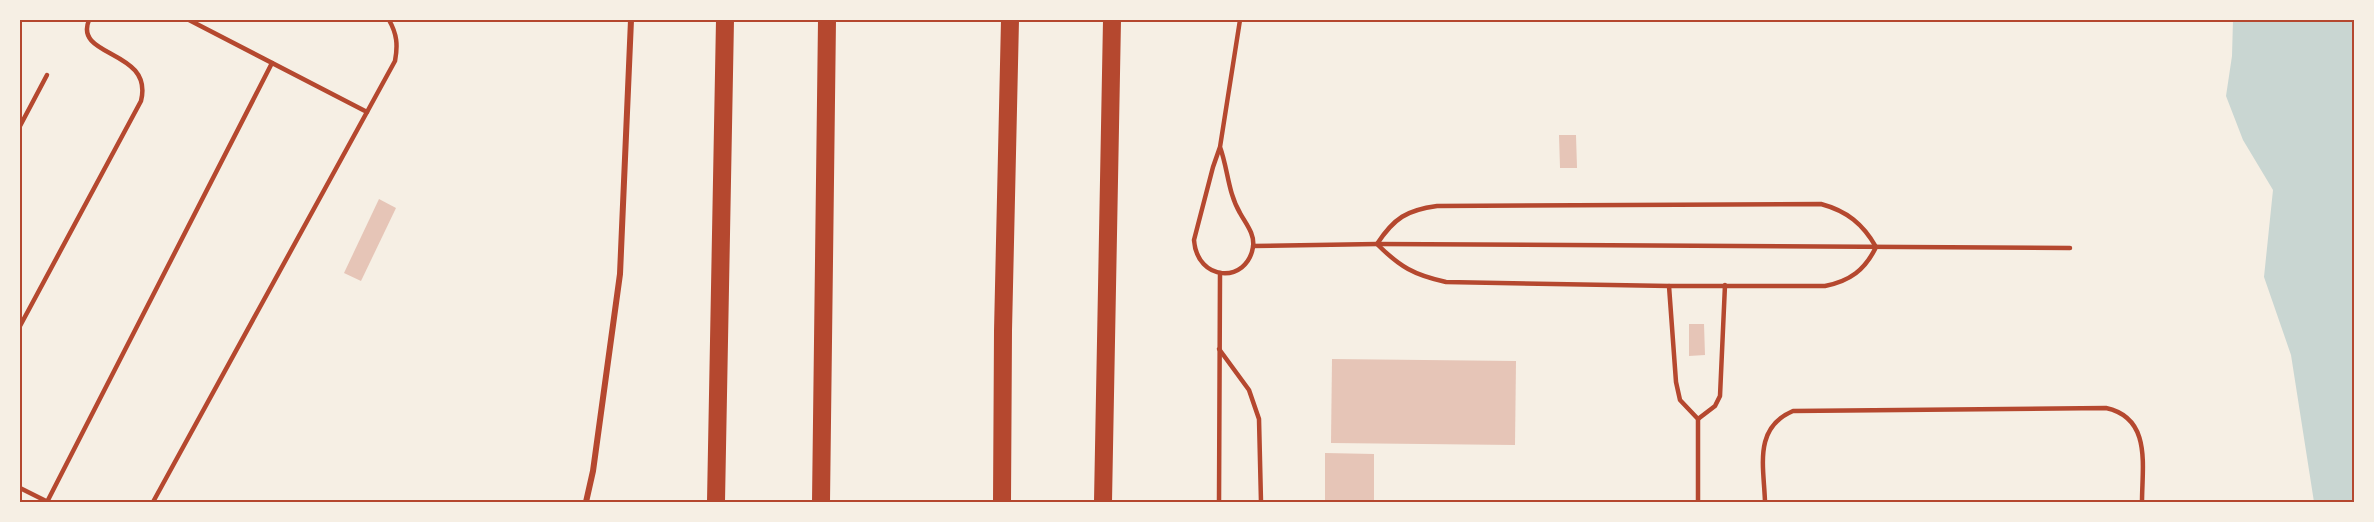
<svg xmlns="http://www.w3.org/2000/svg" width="2374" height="522" font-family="'Open Sans',sans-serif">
<rect width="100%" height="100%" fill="#f6efe4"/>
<path fill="#c9d6d2" d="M2233,20h121v482h-40l-23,-147 -27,-78 9,-87 -30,-50 -17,-44 6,-40z"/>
<g fill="#e6c5b7">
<path d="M1559,135h17l1,33h-17z"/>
<path d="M379,199l17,9 -35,73 -17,-8z"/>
<path d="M1689,324h15l1,31 -16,1z"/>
<path d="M1332,359l184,2 -1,84 -184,-2z"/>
<path d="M1325,453l49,1v48h-49z"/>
</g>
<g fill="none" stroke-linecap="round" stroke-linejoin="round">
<g stroke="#b5482f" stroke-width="4.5">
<path d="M189,20l178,92"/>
<path d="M20,126l27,-51"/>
<path d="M1220,147c8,22 8,46 20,66 6,11 15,21 13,34 -6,37 -56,35 -59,-7l19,-73 7,-20 20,-127"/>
<path d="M1821,204c26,7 42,20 55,43 -11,23 -26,34 -51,39h-156l-223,-4c-32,-7 -46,-15 -69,-38 17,-26 30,-34 60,-38z"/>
<path d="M1253,246l124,-2 693,4"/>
<path d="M1669,286l7,96 4,18 18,19v83"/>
<path d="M20,326l121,-225c13,-52 -68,-43 -52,-81"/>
<path d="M1219,349l30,41 10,29 2,83"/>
<path d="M1698,419l17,-13 5,-10 5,-111"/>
<path d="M20,488l28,14"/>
<path d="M47,502l225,-439"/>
<path d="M153,502l242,-441c3,-16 2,-27 -6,-41"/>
<path d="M1219,502l1,-229"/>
<path d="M1765,502c-1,-35 -12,-74 28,-91l313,-3c46,10 36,58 36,94"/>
</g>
<path stroke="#b5482f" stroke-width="6" d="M586,502l7,-31 27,-197 11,-254"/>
<g stroke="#b5482f" stroke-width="18">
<path d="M716,502l9,-482"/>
<path d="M821,502l6,-482"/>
<path d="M1002,502l1,-171 7,-311"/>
<path d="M1103,502l9,-482"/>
</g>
</g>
<rect width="2374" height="522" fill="none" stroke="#f6efe4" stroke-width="42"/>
<rect x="21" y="21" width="2332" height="480" fill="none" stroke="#b5482f" stroke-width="2"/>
</svg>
